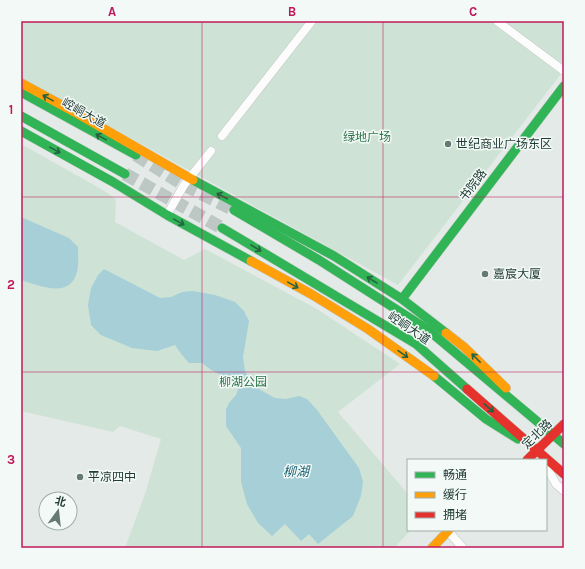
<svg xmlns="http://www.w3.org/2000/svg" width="585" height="569" font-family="Karla,'Noto Sans SC',sans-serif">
<rect width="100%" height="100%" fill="#e4eae7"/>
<g fill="#cee3d5">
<path d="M21,21h543v49l-166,215 -377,-207z"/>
<path d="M21,144l82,46 13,9 -1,23 69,38 21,-11 112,60 83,55 -62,48 70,82v36h3l-17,18h-269l21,-57 15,-52 -41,-13 -7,6 -92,-21z"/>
</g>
<g fill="#a6cfd7">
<path d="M21,217l48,21 9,9c0,7 1,17 -1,25 -7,27 -37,14 -56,8z"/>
<path d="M104,269l56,29 11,-1 11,-5 11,-1 22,4 20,7 9,9 5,10 -6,36 2,14 10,16 20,11 11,1 13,-3 8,3 10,11 42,58 4,14 -2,14 -8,20 -35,28 -9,-10 -8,7 -16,-17 -13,12 -14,-13 -11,-19 -6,-22v-34l-15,-22v-17l3,-6 7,-8 2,-5 -3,-8 -24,-12 -9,-7h-13l-7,-8 -7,-10 -18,6 -25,-3 -31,-13 -10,-10 -3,-20 3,-17 7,-13z"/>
</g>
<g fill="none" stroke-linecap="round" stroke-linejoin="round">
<g stroke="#bdc7c4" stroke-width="13" stroke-dasharray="13 6" stroke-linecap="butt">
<path d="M136,155l48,30 50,25"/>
<path d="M125,174l97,54"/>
</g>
<g stroke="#c1c7c4" stroke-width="9">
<g id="street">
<path d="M497,21l67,50"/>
<path d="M222,136l90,-115"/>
<path d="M167,215l17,-30 27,-34"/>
<path d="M546,466l10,18 8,7"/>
<path d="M448,531l15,17"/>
</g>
</g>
<g stroke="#c0c8c5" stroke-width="10">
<g id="fast">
<path d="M21,92l115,63"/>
<path d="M21,116l104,58"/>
<path d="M21,131l92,51 54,33 84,46"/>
<path d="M193,180l141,76 68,43 44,34"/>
<path d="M234,210l85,50 108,69 137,115"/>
<path d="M222,228l194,116 51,45"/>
<path d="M402,299l162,-213"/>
<path d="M434,376l52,43 32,20"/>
</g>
</g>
<g stroke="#c0c8c5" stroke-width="10">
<g id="slow">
<path d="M21,83l57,31 115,66"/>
<path d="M251,261l60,33 57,35 66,47"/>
<path d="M446,333l18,14 42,41"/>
<path d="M432,548l17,-18"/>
</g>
</g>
<g stroke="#c0c8c5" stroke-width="10">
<g id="jam">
<path d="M467,389l97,85"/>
<path d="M527,460l37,-36"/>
</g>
</g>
<use href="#street" stroke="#fbfcfb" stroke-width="8"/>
<use href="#fast" stroke="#30b455" stroke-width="9"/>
<use href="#slow" stroke="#ff9f0a" stroke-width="9"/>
<use href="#jam" stroke="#e5322d" stroke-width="9"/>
</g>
<defs><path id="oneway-shaft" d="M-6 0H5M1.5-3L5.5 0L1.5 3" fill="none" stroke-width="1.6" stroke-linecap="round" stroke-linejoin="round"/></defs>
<g stroke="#266140">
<use href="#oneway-shaft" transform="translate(48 98) rotate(-151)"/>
<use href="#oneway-shaft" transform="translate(101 137) rotate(-151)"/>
<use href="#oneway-shaft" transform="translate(55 150) rotate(29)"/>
<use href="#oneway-shaft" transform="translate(222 196) rotate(-152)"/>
<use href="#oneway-shaft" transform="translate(179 222) rotate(29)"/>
<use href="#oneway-shaft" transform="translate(256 248) rotate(31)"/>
<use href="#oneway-shaft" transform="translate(372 280) rotate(-148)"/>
<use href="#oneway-shaft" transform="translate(293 285) rotate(29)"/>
<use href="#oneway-shaft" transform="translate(403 354) rotate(35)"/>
<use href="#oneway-shaft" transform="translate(476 358) rotate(-135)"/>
<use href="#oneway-shaft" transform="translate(489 408) rotate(41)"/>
</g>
<path fill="none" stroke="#c2185b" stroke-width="1" stroke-opacity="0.55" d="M202,21v527M383,21v527M21,197h543M21,372h543"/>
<g fill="#667a75" stroke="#f3f9f6" stroke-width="1.5">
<circle cx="448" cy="144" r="4"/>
<circle cx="485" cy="274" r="4"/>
<circle cx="80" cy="477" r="4"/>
</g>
<g text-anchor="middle" stroke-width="3" stroke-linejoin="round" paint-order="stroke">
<g font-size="12" fill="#223d37" stroke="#f3f9f6">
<text transform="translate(84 113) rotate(29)" y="4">崆峒大道</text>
<text transform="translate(473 185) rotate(-53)" y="4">书院路</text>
<text transform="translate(409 328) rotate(34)" y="4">崆峒大道</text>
<text transform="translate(537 434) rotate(-44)" y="4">定北路</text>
</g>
<g font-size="12" fill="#2d744b" stroke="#f3f9f6">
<text x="367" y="141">绿地广场</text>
<text x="243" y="386">柳湖公园</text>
</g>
<g font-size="12" fill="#223d37" stroke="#f3f9f6" text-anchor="start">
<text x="456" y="148">世纪商业广场东区</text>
<text x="493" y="278">嘉宸大厦</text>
<text x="88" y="481">平凉四中</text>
</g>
<g font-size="13" font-style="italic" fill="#1d6678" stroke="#f3f9f6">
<text x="296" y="476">柳湖</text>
</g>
</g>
<rect width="585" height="569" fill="none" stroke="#f3f9f6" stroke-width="44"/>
<rect x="407" y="459" width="140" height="72" fill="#f3f9f6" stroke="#9faeaa"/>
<rect x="415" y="472" width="20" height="6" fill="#30b455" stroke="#9faeaa"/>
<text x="443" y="479" font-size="12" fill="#223d37">畅通</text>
<rect x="415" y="492" width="20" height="6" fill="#ff9f0a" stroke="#9faeaa"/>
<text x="443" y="499" font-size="12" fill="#223d37">缓行</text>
<rect x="415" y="512" width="20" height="6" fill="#e5322d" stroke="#9faeaa"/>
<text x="443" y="519" font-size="12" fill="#223d37">拥堵</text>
<g transform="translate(58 511) rotate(15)"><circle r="19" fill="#f3f9f6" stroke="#9faeaa"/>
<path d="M0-3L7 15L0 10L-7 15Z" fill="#667a75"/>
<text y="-6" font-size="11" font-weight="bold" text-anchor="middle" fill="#223d37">北</text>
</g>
<rect x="22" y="22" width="541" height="525" fill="none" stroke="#c2185b" stroke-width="1.5"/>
<g font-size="13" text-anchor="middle" font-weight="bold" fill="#c2185b">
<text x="112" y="16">A</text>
<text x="292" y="16">B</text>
<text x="473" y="16">C</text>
<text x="11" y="114">1</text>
<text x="11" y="289">2</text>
<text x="11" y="464">3</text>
</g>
</svg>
